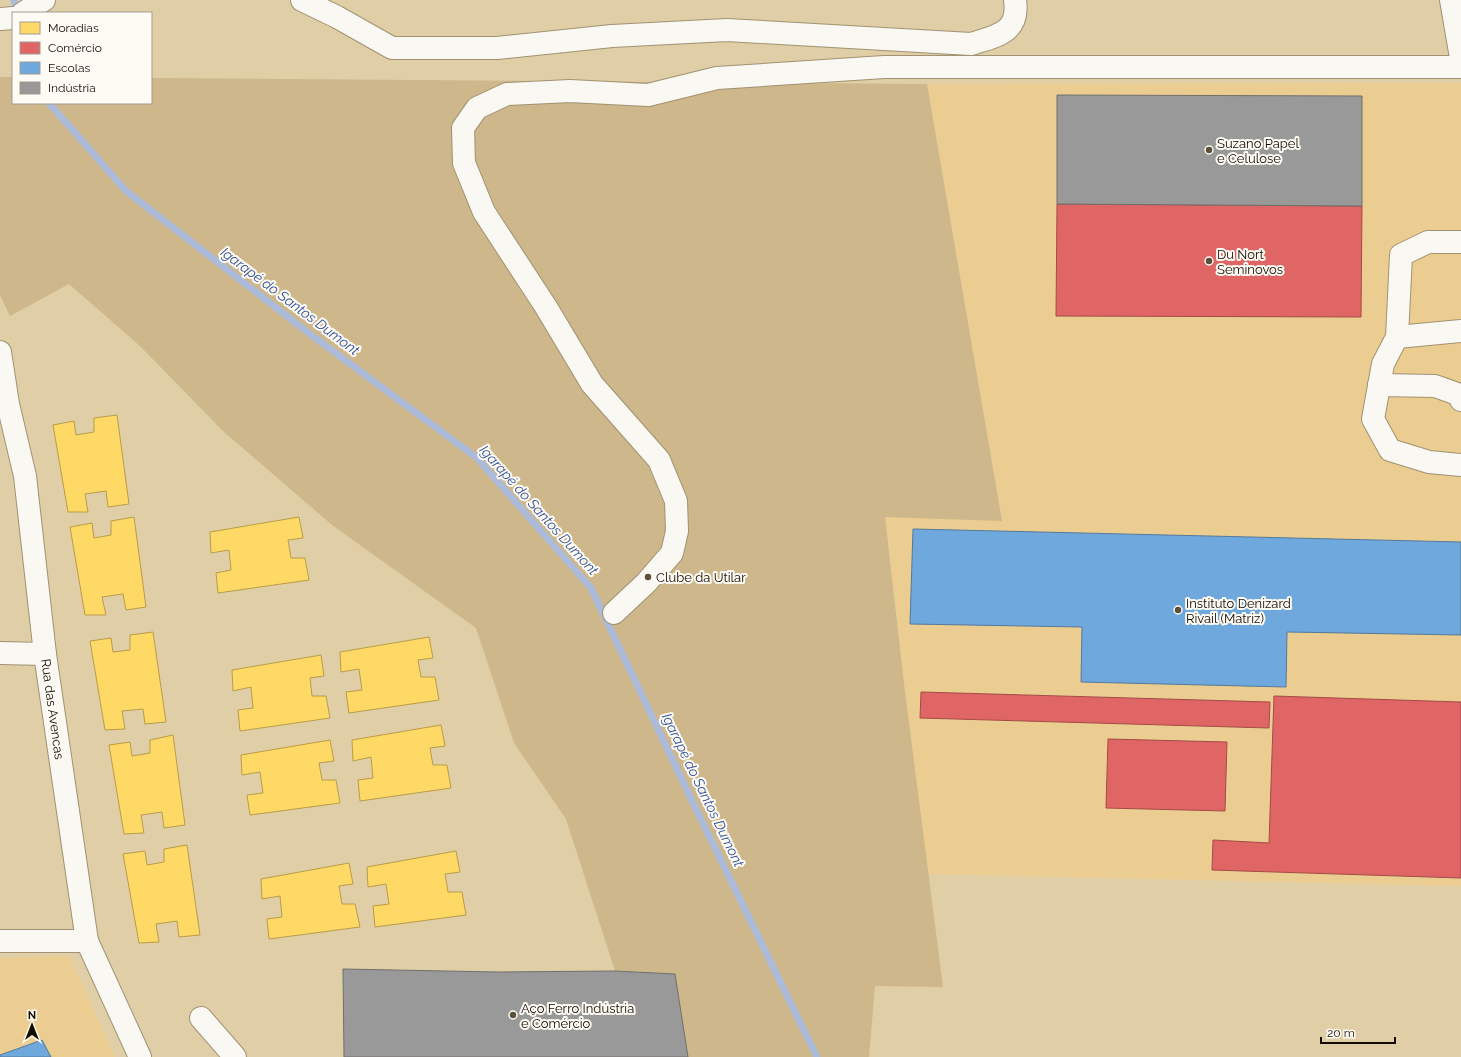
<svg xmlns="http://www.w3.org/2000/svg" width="1461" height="1057" font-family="Raleway,sans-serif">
<rect width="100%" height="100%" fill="#e0cea7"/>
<g fill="#ebcd91">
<path d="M1461,83v803l-533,-12 -24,-190 -19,-167 117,3 -75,-436z"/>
<path d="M69,956l46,101h-115v-99z"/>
</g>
<path fill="#cdb78b" d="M0,77h13v26h138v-25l776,6 75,437 -117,-4 19,167 39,303 -68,-1 -6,71h-181l-13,-83 -60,-3 -49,-152 -52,-76 -38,-115 -144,-103 -109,-94 -83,-85 -71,-62 -59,32 -10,-21z"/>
<g fill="#ffd966" stroke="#b99c47">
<path d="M117,415l12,89 -21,3 -2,-16 -21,3 3,18h-20l-15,-87 21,-4 2,14 18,-3v-14z"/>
<path d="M134,517l12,90 -20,3 -3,-16 -21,3 4,18h-21l-15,-88 22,-4 2,15 17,-3v-14z"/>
<path d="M299,517l4,21 -15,2 3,18h14l4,22 -91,13 -2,-20 15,-3 -2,-20 -18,3 -1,-21z"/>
<path d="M153,632l13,90 -21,2 -2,-15 -21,2 3,18 -20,1 -15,-89 21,-3 2,14 17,-2v-15z"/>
<path d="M429,637l4,21 -15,2 3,17h14l4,23 -90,13 -3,-21 16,-2 -3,-21 -18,3 -1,-20z"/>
<path d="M321,655l3,21 -14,2 2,18h14l4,22 -90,13 -2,-21 15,-2 -2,-21 -18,4 -1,-21z"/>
<path d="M441,725l4,21 -15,2 3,17h14l4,23 -91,13 -2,-21 15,-2 -2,-21 -18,4 -1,-21z"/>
<path d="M173,735l12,90 -21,3 -2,-16 -21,3 3,18 -20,1 -15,-89 21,-3 2,14 18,-3v-13z"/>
<path d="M330,740l4,21 -15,2 3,17h14l4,23 -90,12 -3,-20 16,-2 -3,-21 -18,3 -1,-20z"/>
<path d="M187,845l13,90 -21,2 -2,-16 -21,3 3,18 -20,1 -16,-89 22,-3 2,14 17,-3v-13z"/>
<path d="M456,851l4,21 -15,2 3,18h14l4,23 -91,12 -2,-21 16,-2 -3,-20 -18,3 -1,-20z"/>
<path d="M349,863l4,21 -14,2 3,18h13l5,23 -91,12 -2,-20 15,-2 -2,-21 -18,3 -1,-20z"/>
</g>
<g fill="#e06666" stroke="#a34b47">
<path d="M1057,204l305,2 -1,111 -305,-1z"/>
<path d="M921,692l349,10 -1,26 -349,-10z"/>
<path d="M1274,696l187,6v176l-249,-8 1,-30 56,3z"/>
<path d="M1108,739l119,3 -2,69 -119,-3z"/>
</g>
<g fill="#6fa8dc" stroke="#54799a">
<path d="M913,529l548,13v93l-174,-3 -1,55 -205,-5 1,-55 -172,-3z"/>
<path d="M42,1040l9,17h-51v-2z"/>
</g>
<g fill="#999" stroke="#716f6b">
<path d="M1057,95l305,1v110l-305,-2z"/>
<path d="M343,969l154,3 118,-1 60,3 13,83h-344z"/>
</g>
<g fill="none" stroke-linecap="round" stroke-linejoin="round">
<g stroke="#acbbda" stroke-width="7">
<path d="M14,0l4,13"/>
<path d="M49,103l77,88 180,140 171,127 114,130 106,223 120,246"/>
</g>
<g stroke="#a09272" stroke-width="24">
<g id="minor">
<path d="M302,0l35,17 55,31h105l115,-12 115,-6 244,14c25,-8 49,-11 44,-44"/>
<path d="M1451,0l10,58"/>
<path d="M23,13l21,-13"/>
<path d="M0,19l13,-1"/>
<path d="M1461,242h-33l-27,13 -4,82 -14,27 -10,55 17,31 39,12 32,3"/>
<path d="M1397,337l64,-6"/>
<path d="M0,352l8,52 17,72 20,178 42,287 53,116"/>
<path d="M1379,385l56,1 25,9 1,5"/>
<path d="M614,613l32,-30 26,-30 5,-22 -1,-30 -17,-41 -67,-76 -46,-77 -62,-95 -20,-49 -1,-35 14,-20 30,-14 63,-3 78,4 69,-17 167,-11h577"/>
<path d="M0,653l45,1"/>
<path d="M0,941h87"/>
<path d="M201,1018l34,39"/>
</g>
</g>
<use href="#minor" stroke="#faf8f2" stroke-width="22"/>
</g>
<g fill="#5c503a" stroke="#fefbf4" stroke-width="1.5">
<circle cx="1209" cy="150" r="4"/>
<circle cx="1209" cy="261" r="4"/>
<circle cx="648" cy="577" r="4"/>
<circle cx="1178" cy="610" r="4"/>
<circle cx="513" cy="1015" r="4"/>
</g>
<g text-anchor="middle" stroke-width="4" stroke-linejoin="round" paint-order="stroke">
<g font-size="13" fill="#150c00" stroke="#fefbf4" text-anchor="start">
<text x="1217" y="148">Suzano Papel<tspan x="1217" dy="15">e Celulose</tspan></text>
<text x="1217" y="259">Du Nort<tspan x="1217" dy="15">Seminovos</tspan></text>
<text x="656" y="582">Clube da Utilar</text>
<text x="1186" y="608">Instituto Denizard<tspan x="1186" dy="15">Rivail (Matriz)</tspan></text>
<text x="521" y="1013">Aço Ferro Indústria<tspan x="521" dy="15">e Comércio</tspan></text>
</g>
<g font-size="13" fill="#150c00" stroke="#fefbf4">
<text transform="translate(53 709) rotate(82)" y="5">Rua das Avencas</text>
</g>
<g font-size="14" font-style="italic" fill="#32529a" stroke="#fefbf4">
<text transform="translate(290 301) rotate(37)" y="5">Igarapé do Santos Dumont</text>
<text transform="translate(539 510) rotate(48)" y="5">Igarapé do Santos Dumont</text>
<text transform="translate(703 790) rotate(64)" y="5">Igarapé do Santos Dumont</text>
</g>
</g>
<rect x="12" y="12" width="140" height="92" fill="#fefbf4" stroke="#a19b92"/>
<rect x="20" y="22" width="20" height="12" fill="#ffd966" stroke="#a19b92"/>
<text x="48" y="32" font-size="12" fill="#150c00">Moradias</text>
<rect x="20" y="42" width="20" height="12" fill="#e06666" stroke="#a19b92"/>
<text x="48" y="52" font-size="12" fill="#150c00">Comércio</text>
<rect x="20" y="62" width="20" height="12" fill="#6fa8dc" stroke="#a19b92"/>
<text x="48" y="72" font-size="12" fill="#150c00">Escolas</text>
<rect x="20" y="82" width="20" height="12" fill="#999999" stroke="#a19b92"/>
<text x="48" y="92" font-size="12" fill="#150c00">Indústria</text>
<g transform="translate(32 1025)" stroke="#fefbf4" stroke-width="3" paint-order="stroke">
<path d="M0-3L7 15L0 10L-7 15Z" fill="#150c00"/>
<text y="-6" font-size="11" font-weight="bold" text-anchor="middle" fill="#150c00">N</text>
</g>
<path d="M1321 1037v6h74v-6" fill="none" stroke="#150c00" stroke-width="2"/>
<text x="1327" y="1037" font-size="12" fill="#150c00" stroke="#fefbf4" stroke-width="3" paint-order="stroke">20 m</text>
</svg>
